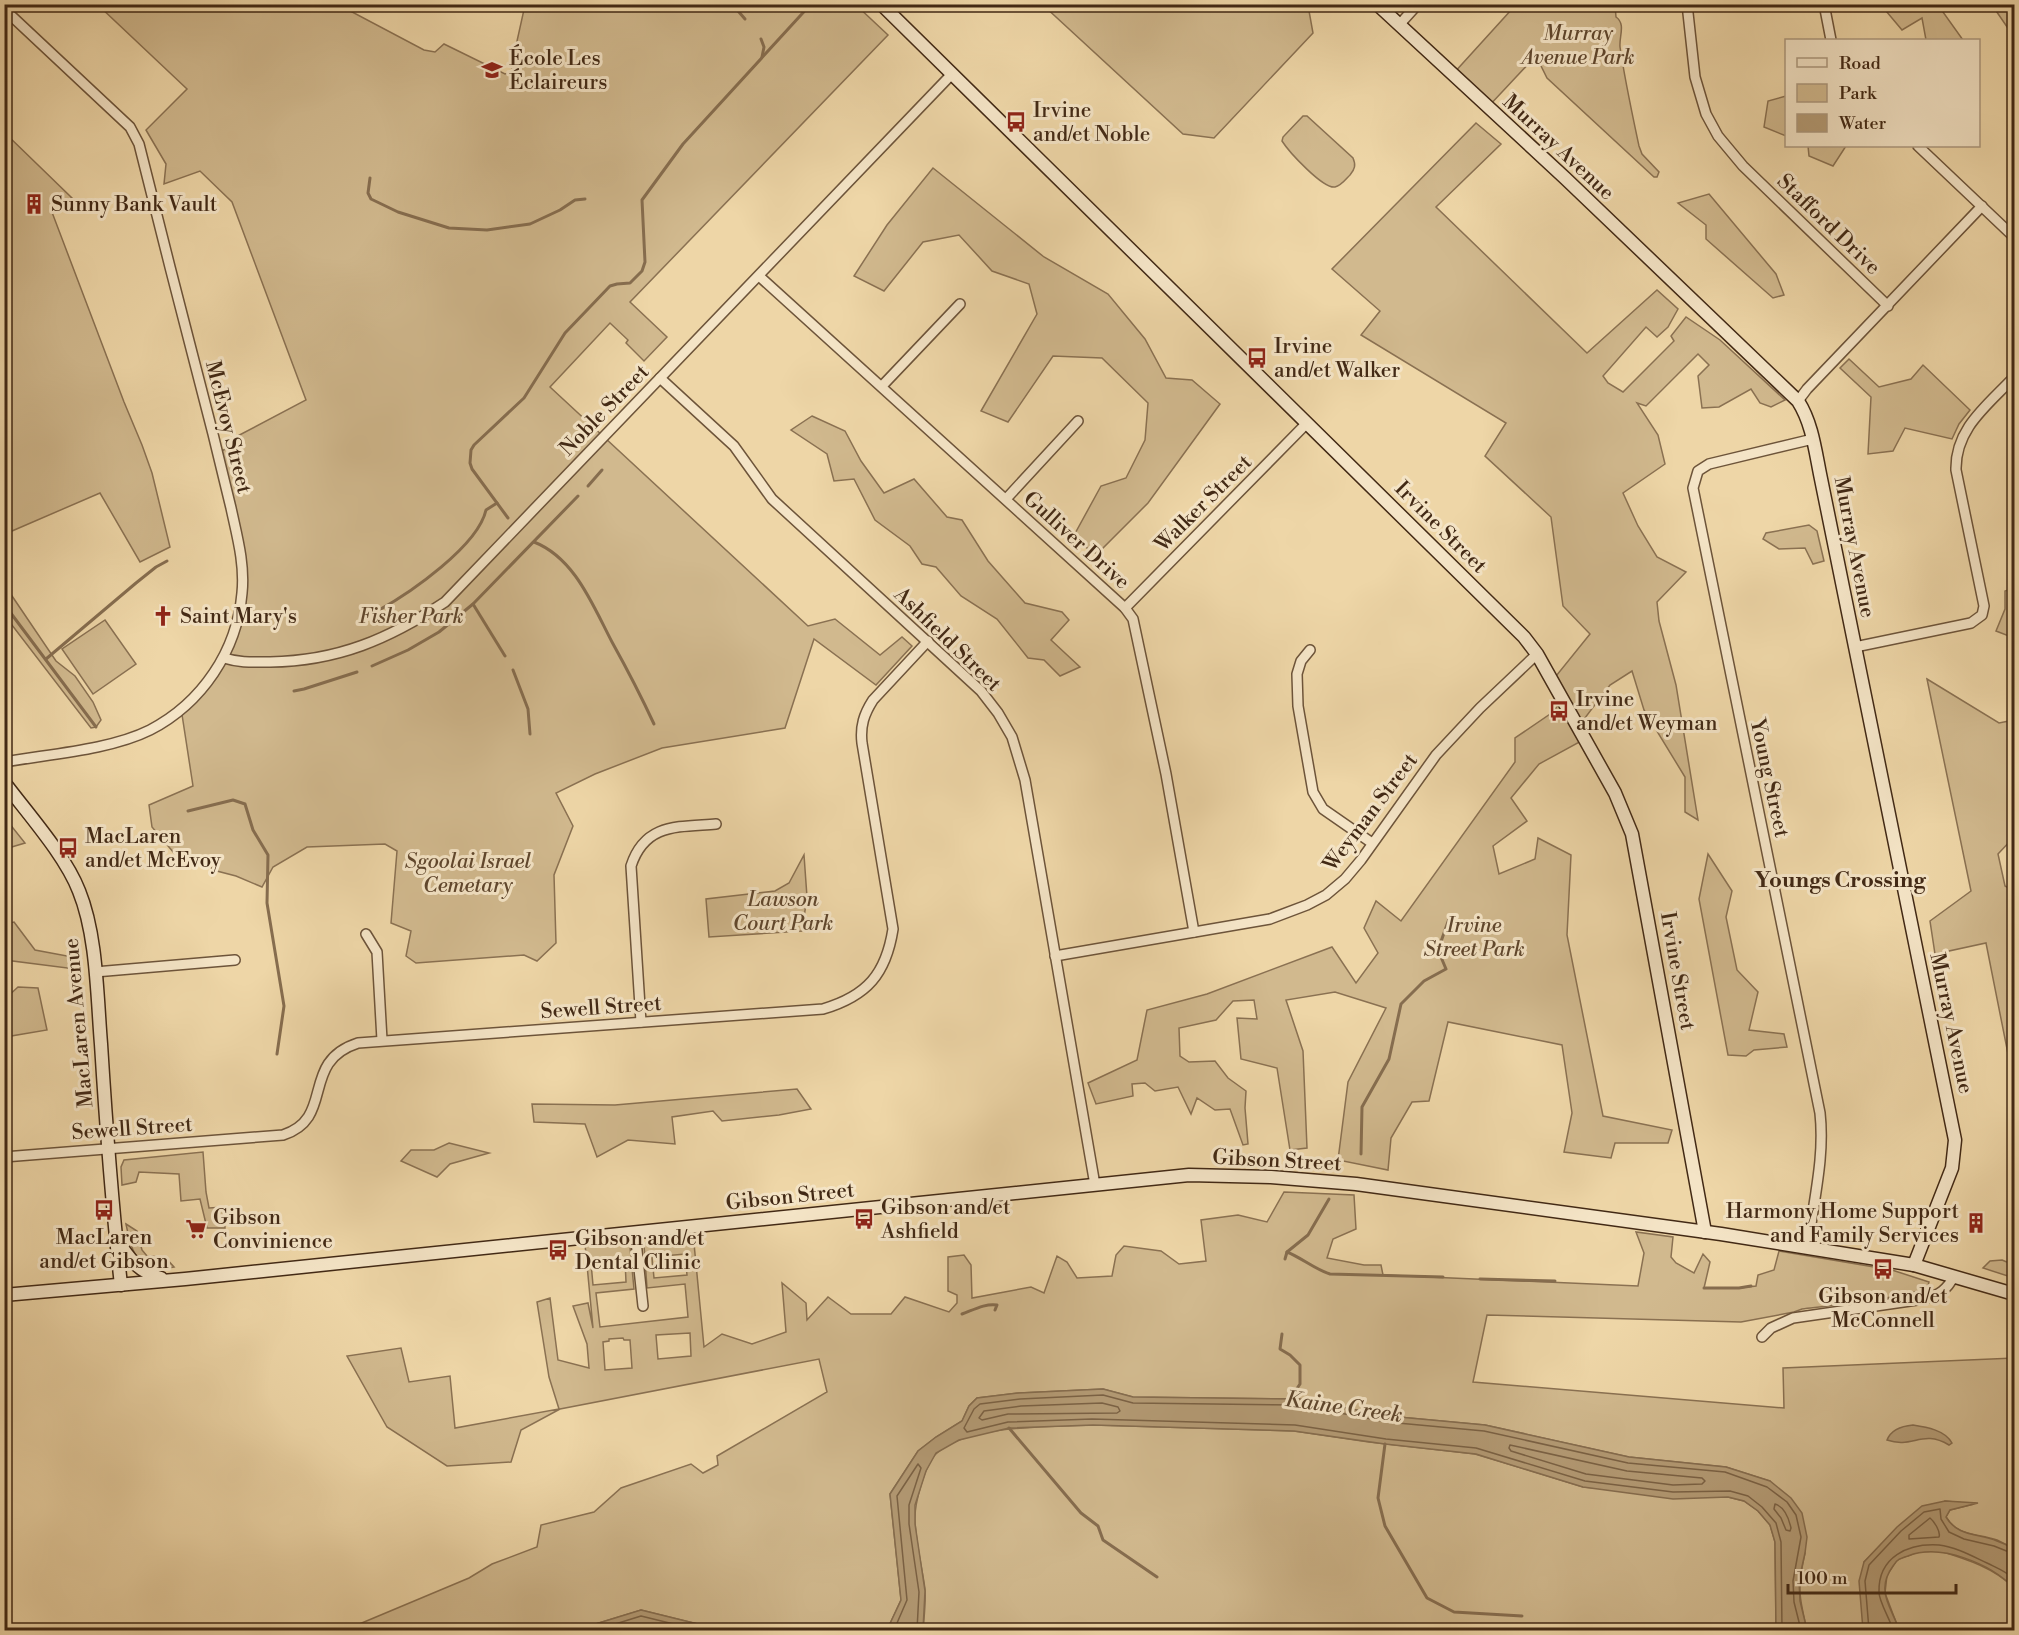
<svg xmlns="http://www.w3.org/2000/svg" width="2019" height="1635" font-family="'Libre Bodoni',serif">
<rect width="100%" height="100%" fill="#eed6a7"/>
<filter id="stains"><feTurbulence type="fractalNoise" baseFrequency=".00333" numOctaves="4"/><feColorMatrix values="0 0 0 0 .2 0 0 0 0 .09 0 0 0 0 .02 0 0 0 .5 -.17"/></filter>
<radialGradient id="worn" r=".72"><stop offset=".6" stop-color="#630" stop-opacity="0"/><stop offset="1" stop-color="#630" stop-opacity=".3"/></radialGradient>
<g fill="#d1b98e" stroke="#8a7152" stroke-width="1.5" fill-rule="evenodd">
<path d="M98,5h241l85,45 11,2 9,-8 61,30 7,-2 1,-13 12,-54h331l32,30 -258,267 37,35 -23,24 -18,-18 2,-3 -18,-17 -60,64 258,239 27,-7 45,36 22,-18 10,9 -36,39 -62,-46 -29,89 -123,20 -67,26 -39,19 17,33 -19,49 2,68 -19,18 -13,-6 -108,8 -10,-7 5,-25 -20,-8 6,-72 -12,-7 -78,3 -34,20 -11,20 -26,-11 -23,-6 -10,-13 -29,-4 -22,-26 -3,-22 44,-19 -12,-78 7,-6 44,-60 11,-73 -25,-116 11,-6 -1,-6 78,-41 -74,-198 -32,-31 -36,13 2,-20 -20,-34 41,-41z"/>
<path d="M1043,5h272l-6,6 4,22 -99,105 -31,-4z"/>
<path d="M1515,5h100l1,12c10,7 3,19 4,30 5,34 12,66 19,99l3,8 17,18 -2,5h-3l-107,-99 -6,-12 -8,-7 -45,48 -35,-33 59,-65z"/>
<path d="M1881,5h57l25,35h-37l-4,-22 -20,12z"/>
<path d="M1992,5h22v32z"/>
<path d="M1786,96v40l-22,-9 4,-26z"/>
<path d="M1303,116h4l46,42c3,7 2,11 -3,17 -4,4 -9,11 -15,12 -12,2 -46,-35 -53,-46l1,-4z"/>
<path d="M1476,123l25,21 -65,63 151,146 70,-63 21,19 -10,18 -11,10 -11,-10 -43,49 5,7 15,9 51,-51 -3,-5 15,-19 34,23 65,60 -14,7 -11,-4 -9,-14 -32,18 -17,1 -4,-32 11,-11 -11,-11 -52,52 -9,-3 21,32 7,29 -42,29 15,33 19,31 29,15 -29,30 2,19 17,64 22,135 -13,-8v-35l-41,-67 -12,-39 -22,14 -32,42 7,12 -46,25 -28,34 16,23 -34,25 6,28 36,-15 3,-21 33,17 -4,80 36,181 69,14 -4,13h-53l-4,15 -47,-6 8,-39 -10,-68 -114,-23 -19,79 -17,1 -21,36 -3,32 -50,-10 10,-78 38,-74 -51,-16 -49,8 17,51 4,97 -17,2 -13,-82 -36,-9 -4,-41 20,1 -3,-19 -21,1 -17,19 -37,8 1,28 9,6 26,-1 13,17 18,13 -1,17 3,36 -5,1 -13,-36 -15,1 -18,-12 -6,16 -13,-27 -23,4 -10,-8 -13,1 1,12 -37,8 -8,-21 49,-23 10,-50 60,-16 125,-47 24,36 22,-30 -14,-25 12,-27 25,20 114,-159v-24l38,-26 9,-12 -10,-19 38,-47 -27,-28 -12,-89 -66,-61 21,-33 -145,-88 19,-24 -48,-42z"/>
<path d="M5,133l67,65 -22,9 74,195 18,43 10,28 18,74 -30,15 -40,-69 -95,41z"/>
<path d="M1808,146h38l-13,20 -24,-10z"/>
<path d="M933,168l111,89 64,37 37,45 21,39 26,2 28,24 -72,99 -51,51 -25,-15 29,-53 25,-8 19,-38 3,-37 -46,-45 -49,-2 -45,66 -27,-11 56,-97 -8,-30 -37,-13 -33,-36 -36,7 -39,49 -30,-15 33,-51z"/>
<path d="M1709,194l67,80 8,21 -11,3 -67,-59v-14l-28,-22z"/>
<path d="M1849,359l30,28 32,-8 12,-14 47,45 -11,14 -7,15 -47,-11 -12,23 -25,3 3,-57 -31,-29z"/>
<path d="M812,416l33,15 16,30 23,32 30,-14 33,38 15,3 26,41 37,42 37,9 7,8 -18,20 29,27 -20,9 -16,-16 -16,-2 -31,-39 -36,-23 -25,-29 -14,-3 -12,-18 -35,-26 -21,-41 -20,2 -7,-27 -36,-24z"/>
<path d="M1809,525l8,6 7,30 -11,3 -8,-16 -26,1 -16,-10 3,-6z"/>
<path d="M2014,588v50l-18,-7 9,-22v-18z"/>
<path d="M4,591l6,2 46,68 19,15 18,26 8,18 -5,7 -5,1 -86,-112z"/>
<path d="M105,620l31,44 -43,30 -31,-45z"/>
<path d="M1927,679l72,44 15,-3v117l-16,17 7,32 9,5v165l-6,-2 -22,-111 -51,11 -5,-33 41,-30z"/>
<path d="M5,818l20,25 -20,6z"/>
<path d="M1708,854l24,37 -6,26 11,53 21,22 -9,38 35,4 3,13 -33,3 -8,6 -18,-1 -29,-156z"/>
<path d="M804,855l3,42 -5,34 -93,6 -3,-38 69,-8 14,-8z"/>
<path d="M14,922l21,28 43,8 -3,11 -70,-9v-36z"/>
<path d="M18,987l20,1 9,42 -42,7v-38z"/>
<path d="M797,1089l14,20 -32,6 -57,6 -9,-10 -41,6 3,27 -47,-4 -31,17 -12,-33 -51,-2 -2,-18 83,1z"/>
<path d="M449,1143l40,10 -39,11 -13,13 -36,-16 10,-11h23z"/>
<path d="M203,1152l3,40 3,16 15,-1 1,21h-18l-7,-29 -19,2 -2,-27 -40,-2 -3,10 -14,3 -1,-18 3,-7z"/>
<path d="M1284,1192l70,3 2,34 -23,10 -6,19 37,7h17l2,10 255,11 6,-33 -8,-21 37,5 -2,20 5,6 18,10 9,-19 7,8 -6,26h35l17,-2 2,-11 16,-5 5,-19 113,19 37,12 -2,7c-41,11 -82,15 -125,20l-8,3 -53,10 -254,-7 -14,67 311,26 -1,-40 231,-10v191c-5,-3 -11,-6 -17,-9 -20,-7 -39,-3 -51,-23l4,-7 24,-6 -29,-3 -64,44 -17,17 -1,68h-56c-8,-33 -10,-42 -2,-77l-35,-72 -44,-14 -97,-10 -144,-32 -97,-9 -89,-17 -166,-2 -30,-8 -84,4 -42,5 -8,8 -7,15 -26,16 -18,14 -28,43 11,106 -14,30h-165l-81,-20 -65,20h-231l124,-52 23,-14 45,-17 4,-22 53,-13 27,-24 70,-24 12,9 15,-8 -1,-9 110,-64 -8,-33 -259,50 -39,21 -10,32 -64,4 -60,-39 -40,-71 54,-8 8,34 41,-6 5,52 104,-19 -10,-32 -12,-75 13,-4 8,62 31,8 -2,-24 -14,-38 15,-3 5,25 -8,-84 37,-4 8,7 4,42 -38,4 4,34 88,-10 -3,-33 -38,4 -3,-43 7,-8 42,-4 11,114 18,-13 30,10 34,-12 -4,-49 24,20 1,17 21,-23 23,17h40l14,-17 44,15 8,-9v-8l-9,-4v-34l16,-2 7,10 1,33 59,-11 13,6 13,-37 10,6 10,16 35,-2 4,-21 8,-9 37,5 18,13 27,-3 -5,-41 37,-5 29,7zM685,1254l2,21 -33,3 -2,-21zM625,1260l1,22 -33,3 -2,-22zM690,1333l1,23 -33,3 -2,-24zM623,1338l1,2h6l2,28 -27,2 -2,-28 6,-1v-2z"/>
<path d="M126,1224l11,7 5,19 5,6 18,1 9,10c-7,1 -17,3 -24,1 -17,-6 -21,-29 -24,-44z"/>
<path d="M2002,1260l12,5v13l-31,-10 7,-7z"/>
<path d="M1093,1425l201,6 75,11 106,12 108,33 122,10h23l16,4 14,10 12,14 5,17 1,88h-853c1,-13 3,-27 2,-41 -3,-22 -9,-45 -10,-68 -1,-16 10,-58 22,-68 33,-29 113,-26 156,-28z"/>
<path d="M1940,1551c26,8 55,17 74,37v42h-115l-14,-37 2,-18 10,-15 21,-8z"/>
</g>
<g fill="#b49b75" stroke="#866d4f" stroke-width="1.5">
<path d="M1103,1389l30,8 166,2 89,17 97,9 144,32 97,10 44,14 21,17 11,15 5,24 -2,16 -6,27 1,21 7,29h-31l-1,-88 -5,-17 -12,-14 -14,-10 -16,-4 -55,2 -90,-12 -107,-33 -91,-10 -91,-13 -201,-6 -84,3 -50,12 -23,13 -10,18 -11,34v19l10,67 -2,39h-36l14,-30 -11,-106 28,-43 18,-14 26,-16 7,-15 8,-8 42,-5z"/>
<path d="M1913,1425c13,2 32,5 39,18l-3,2c-27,-16 -36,4 -62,-5 4,-10 15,-14 26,-15z"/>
<path d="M1945,1501l33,2 -28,7 -4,7c12,20 31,16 51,24 6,2 12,5 17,8v39c-23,-24 -73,-45 -106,-32 -7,2 -11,3 -15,10 -5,7 -9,16 -8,25 0,11 11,28 14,39h-36l-4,-49 5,-19 33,-35 25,-21z"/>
<path d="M641,1610l81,20h-146z"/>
</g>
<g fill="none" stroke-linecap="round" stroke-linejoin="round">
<g stroke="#7b6245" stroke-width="1.5">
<path d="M1102,1403l16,4 2,4 -3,2 -109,1 -26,6 -3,-2 5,-7 37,-5z"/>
<path d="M1510,1445l117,26 75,7 3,3 -3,3 -29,1 -87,-11 -75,-23 -2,-3z"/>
<path d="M1775,1504c10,3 14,15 16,24l-1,3 -4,-1 -5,-12 -7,-9z"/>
<path d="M1930,1518c4,3 11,14 9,19l-30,2v-4z"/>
<path d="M596,1630l45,-14 57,14"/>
<path d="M894,1630l13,-30 -10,-104 21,-32 3,4 -12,37v19l10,68 -2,38"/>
<path d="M1782,1630l-1,-88 -5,-19 -14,-16 -14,-11 -18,-5 -57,1 -88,-11 -109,-33 -90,-9 -91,-14 -203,-6 -84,3 -41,10 -3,-4 10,-19 6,-5 40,-5 83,-4 30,8 165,2 89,17 97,9 144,32 97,9 42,15 20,15 9,13 5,22 -8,44 1,21 7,28"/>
<path d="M1869,1630l-4,-49 4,-16 32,-34 23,-19 16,-3 1,10 8,13 15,7 30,7 20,8"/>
<path d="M1893,1630c-3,-11 -14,-28 -14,-38 -1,-35 29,-49 60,-47 17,2 33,11 48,18 10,5 19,8 27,16"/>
</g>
<g stroke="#866d4f" stroke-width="3">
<path d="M732,4l13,15"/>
<path d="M761,39l3,8 -2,10"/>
<path d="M370,178l-2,15 3,6 27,13 51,16 38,2 43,-6 30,-14 15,-10 10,-1"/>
<path d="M588,486l14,-16"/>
<path d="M508,518l-36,-49 -2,-6 1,-13 3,-5 50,-47 41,-65 45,-47 7,-2 13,-1 12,-12 3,-9 -3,-62 41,-56 128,-140"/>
<path d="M534,542c41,16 59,64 78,100 15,27 29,54 42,82"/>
<path d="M4,604l92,123"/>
<path d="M473,604l32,52"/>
<path d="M379,610c31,-17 99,-64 107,-100l11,-7"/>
<path d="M46,659l90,-76 20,-16 11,-6"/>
<path d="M372,666l36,-16 31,-18 34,-28 105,-108"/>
<path d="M513,670l15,39 2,25"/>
<path d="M294,691l10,-2 53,-17"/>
<path d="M188,811l45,-11 12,4 8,26 15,25 -1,48 17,103 -7,48"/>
<path d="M1361,1154l1,-47 27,-48 12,-55 23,-23 22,-12 -8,-19 12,-34"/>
<path d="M1287,1252c15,6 27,17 43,22l113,3"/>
<path d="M1285,1259l2,-7 21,-17 21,-36"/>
<path d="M1480,1279l75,2"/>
<path d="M1704,1288h35l12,-2"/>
<path d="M962,1314c11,-4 24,-11 35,-9l-2,5"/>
<path d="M1282,1334l-2,15 10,6 10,10v19l-10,15"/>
<path d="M1009,1428l72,85 17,13 5,14 54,37"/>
<path d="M1385,1444l-7,54 7,28 42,72 27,14 68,4"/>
<path d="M478,1630v-2"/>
</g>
<g stroke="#6d543a" stroke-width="12">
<g id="street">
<path d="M1687,4l8,73 11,37 12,22 25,30 145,140"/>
<path d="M1824,4l7,36"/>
<path d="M4,9l126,118 9,17c24,97 49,193 74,290 6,24 12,49 18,74 6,28 14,56 11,85 -5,58 -40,110 -92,137 -40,20 -101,24 -146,32"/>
<path d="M1399,25l19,-21"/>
<path d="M1918,146l96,91"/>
<path d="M759,276l366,332 8,11 33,155 28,158"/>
<path d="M660,378l74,68 38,53 209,192 17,22 14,24 13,43 70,405"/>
<path d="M882,386l78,-82"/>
<path d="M1798,401l9,-12 175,-183"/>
<path d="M1006,499l72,-78"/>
<path d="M1125,608l182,-185"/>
<path d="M1855,647l116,-24 11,-8 2,-9 -28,-136c-1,-42 32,-65 58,-93"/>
<path d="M1310,650l-9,11 -4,13 1,32 15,86 10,17 49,34"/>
<path d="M224,658c16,5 30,4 46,4 68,-1 119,-23 175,-60l506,-527"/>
<path d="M366,934l11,18 5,88"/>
<path d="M1055,956l215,-37 37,-14 19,-10 19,-16 16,-19 75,-105 44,-47 57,-54"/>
<path d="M95,972l140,-12"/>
<path d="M641,1022l-10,-156c14,-43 47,-39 85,-42"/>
<path d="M4,1157l279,-22c53,-17 16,-73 75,-92l465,-34c44,-13 63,-35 70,-80l-31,-186c-2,-17 2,-29 11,-43l55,-59"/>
<path d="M635,1232l8,74"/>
<path d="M1808,1246c5,-44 17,-88 12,-133l-127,-625 5,-17 11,-7 104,-25"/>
<path d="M1762,1337l9,-9 22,-10 131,-19c15,-4 23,-9 30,-23"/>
</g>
</g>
<g stroke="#422915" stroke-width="15">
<g id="secondary">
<path d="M881,4l643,633 13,17 78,139 17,41 73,398"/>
<path d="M1377,4l188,174 233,223c14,22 17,48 22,73l135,666 -3,28 -38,97"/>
<path d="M4,782c24,32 61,73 75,109 18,44 18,105 22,153 5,80 11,161 20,241"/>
<path d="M117,1240c12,19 22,32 44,38"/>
<path d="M4,1295l181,-16 1004,-104 82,2 85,7 365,50 193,31 100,29"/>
</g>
</g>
<use href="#street" stroke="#f4e4c6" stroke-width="9"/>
<use href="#secondary" stroke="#f4e4c6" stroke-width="12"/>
</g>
<defs>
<g id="school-bare" transform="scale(1.62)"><path d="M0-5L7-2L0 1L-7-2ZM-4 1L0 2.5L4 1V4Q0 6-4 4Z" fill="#8f2418" stroke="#f4e4c6" stroke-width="2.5" paint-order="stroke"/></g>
<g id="bus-bare" transform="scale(1.62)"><path d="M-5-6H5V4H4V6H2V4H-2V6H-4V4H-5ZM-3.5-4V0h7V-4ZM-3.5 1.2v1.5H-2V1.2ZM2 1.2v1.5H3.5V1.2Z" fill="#8f2418" stroke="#f4e4c6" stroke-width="2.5" paint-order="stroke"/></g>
<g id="building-bare" transform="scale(1.62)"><path d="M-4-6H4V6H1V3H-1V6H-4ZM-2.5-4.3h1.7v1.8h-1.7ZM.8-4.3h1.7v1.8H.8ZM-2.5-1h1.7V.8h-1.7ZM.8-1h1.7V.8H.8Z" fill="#8f2418" stroke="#f4e4c6" stroke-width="2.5" paint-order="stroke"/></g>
<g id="church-bare" transform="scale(1.62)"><path d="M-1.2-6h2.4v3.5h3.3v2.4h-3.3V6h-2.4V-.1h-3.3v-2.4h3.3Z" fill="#8f2418" stroke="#f4e4c6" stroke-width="2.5" paint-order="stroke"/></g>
<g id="supermarket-bare" transform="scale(1.62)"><path d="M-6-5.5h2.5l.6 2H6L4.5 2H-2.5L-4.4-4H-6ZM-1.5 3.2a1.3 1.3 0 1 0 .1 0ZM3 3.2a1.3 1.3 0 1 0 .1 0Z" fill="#8f2418" stroke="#f4e4c6" stroke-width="2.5" paint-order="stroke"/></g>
</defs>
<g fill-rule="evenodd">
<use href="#school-bare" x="492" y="70"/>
<use href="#bus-bare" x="1016" y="122"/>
<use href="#building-bare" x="34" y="204"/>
<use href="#bus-bare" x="1257" y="358"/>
<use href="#church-bare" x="163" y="616"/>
<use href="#bus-bare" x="1559" y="711"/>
<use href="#bus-bare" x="68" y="848"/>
<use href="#bus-bare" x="104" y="1210"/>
<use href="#bus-bare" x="864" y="1219"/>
<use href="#building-bare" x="1976" y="1223"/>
<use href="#supermarket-bare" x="196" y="1229"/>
<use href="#bus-bare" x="558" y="1250"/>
<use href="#bus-bare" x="1883" y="1269"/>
</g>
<g text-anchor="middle" stroke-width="6" stroke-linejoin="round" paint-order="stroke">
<g font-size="21" font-style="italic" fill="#5f462d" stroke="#f4e4c6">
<text x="1578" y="40">Murray<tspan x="1578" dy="24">Avenue Park</tspan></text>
<text x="411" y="623">Fisher Park</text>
<text x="468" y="868">Sgoolai Israel<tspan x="468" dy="24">Cemetary</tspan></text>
<text x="783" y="906">Lawson<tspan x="783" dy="24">Court Park</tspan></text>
<text x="1474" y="932">Irvine<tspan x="1474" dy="24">Street Park</tspan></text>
</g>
<g font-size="21" fill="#422915" stroke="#f4e4c6" text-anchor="start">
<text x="509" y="65">École Les<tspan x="509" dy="24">Éclaireurs</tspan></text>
<text x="1033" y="117">Irvine<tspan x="1033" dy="24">and/et Noble</tspan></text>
<text x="51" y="211">Sunny Bank Vault</text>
<text x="1274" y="353">Irvine<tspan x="1274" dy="24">and/et Walker</tspan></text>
<text x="180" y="623">Saint Mary's</text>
<text x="1576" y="706">Irvine<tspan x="1576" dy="24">and/et Weyman</tspan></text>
<text x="85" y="843">MacLaren<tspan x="85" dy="24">and/et McEvoy</tspan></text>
<text x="881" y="1214">Gibson and/et<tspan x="881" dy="24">Ashfield</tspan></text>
<text x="1959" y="1218" text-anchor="end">Harmony Home Support<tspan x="1959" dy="24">and Family Services</tspan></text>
<text x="213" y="1224">Gibson<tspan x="213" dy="24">Convinience</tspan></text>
<text x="104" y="1244" text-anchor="middle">MacLaren<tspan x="104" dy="24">and/et Gibson</tspan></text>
<text x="575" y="1245">Gibson and/et<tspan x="575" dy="24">Dental Clinic</tspan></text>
<text x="1883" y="1303" text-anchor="middle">Gibson and/et<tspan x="1883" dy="24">McConnell</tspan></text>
</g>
<g font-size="21" fill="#422915" stroke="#f4e4c6">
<text transform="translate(1559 147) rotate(43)" y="7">Murray Avenue</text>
<text transform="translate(1829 224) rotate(44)" y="7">Stafford Drive</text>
<text transform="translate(604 410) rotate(-46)" y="7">Noble Street</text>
<text transform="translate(229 427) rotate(76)" y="7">McEvoy Street</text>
<text transform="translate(1203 503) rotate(-45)" y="7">Walker Street</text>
<text transform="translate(1441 527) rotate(45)" y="7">Irvine Street</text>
<text transform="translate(1077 540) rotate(42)" y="7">Gulliver Drive</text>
<text transform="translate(1855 547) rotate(79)" y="7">Murray Avenue</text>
<text transform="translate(948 639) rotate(44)" y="7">Ashfield Street</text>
<text transform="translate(1770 778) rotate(78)" y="7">Young Street</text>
<text transform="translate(1370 812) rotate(-53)" y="7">Weyman Street</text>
<text transform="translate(1678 971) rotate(80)" y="7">Irvine Street</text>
<text transform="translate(601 1007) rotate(-4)" y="7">Sewell Street</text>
<text transform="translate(78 1023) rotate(-95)" y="7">MacLaren Avenue</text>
<text transform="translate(1952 1023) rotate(78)" y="7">Murray Avenue</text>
<text transform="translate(132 1128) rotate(-4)" y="7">Sewell Street</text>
<text transform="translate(1277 1160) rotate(3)" y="7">Gibson Street</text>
<text transform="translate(790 1196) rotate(-6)" y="7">Gibson Street</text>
</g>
<g font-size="22" font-weight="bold" fill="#422915" stroke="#f4e4c6">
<text x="1840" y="887">Youngs Crossing</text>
</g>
<g font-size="22" font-style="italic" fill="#5e462d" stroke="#f4e4c6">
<text transform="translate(1344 1406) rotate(8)" y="8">Kaine Creek</text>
</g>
</g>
<rect width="2019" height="1635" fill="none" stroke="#eed6a7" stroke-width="24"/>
<rect x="6" y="6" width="2007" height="1623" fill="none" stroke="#422915" stroke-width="3"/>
<rect x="12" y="12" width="1995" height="1611" fill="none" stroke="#422915" stroke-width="1.5"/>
<rect x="1785" y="39" width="195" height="108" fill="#f4e4c6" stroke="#ad997f" stroke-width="1.5"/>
<rect x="1797" y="58" width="30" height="9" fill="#f4e4c6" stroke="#ad997f" stroke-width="1.5"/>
<text x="1839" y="69" font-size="18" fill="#422915">Road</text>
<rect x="1797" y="84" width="30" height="18" fill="#d1b98e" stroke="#ad997f" stroke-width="1.5"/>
<text x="1839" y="99" font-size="18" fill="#422915">Park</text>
<rect x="1797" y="114" width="30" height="18" fill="#b49b75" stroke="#ad997f" stroke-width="1.5"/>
<text x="1839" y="129" font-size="18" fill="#422915">Water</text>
<path d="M1788 1584v9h168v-9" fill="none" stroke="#422915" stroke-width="3"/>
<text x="1797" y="1584" font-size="18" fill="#422915" stroke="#f4e4c6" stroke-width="4.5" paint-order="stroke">100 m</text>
<rect width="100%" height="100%" filter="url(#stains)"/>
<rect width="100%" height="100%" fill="url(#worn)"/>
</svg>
